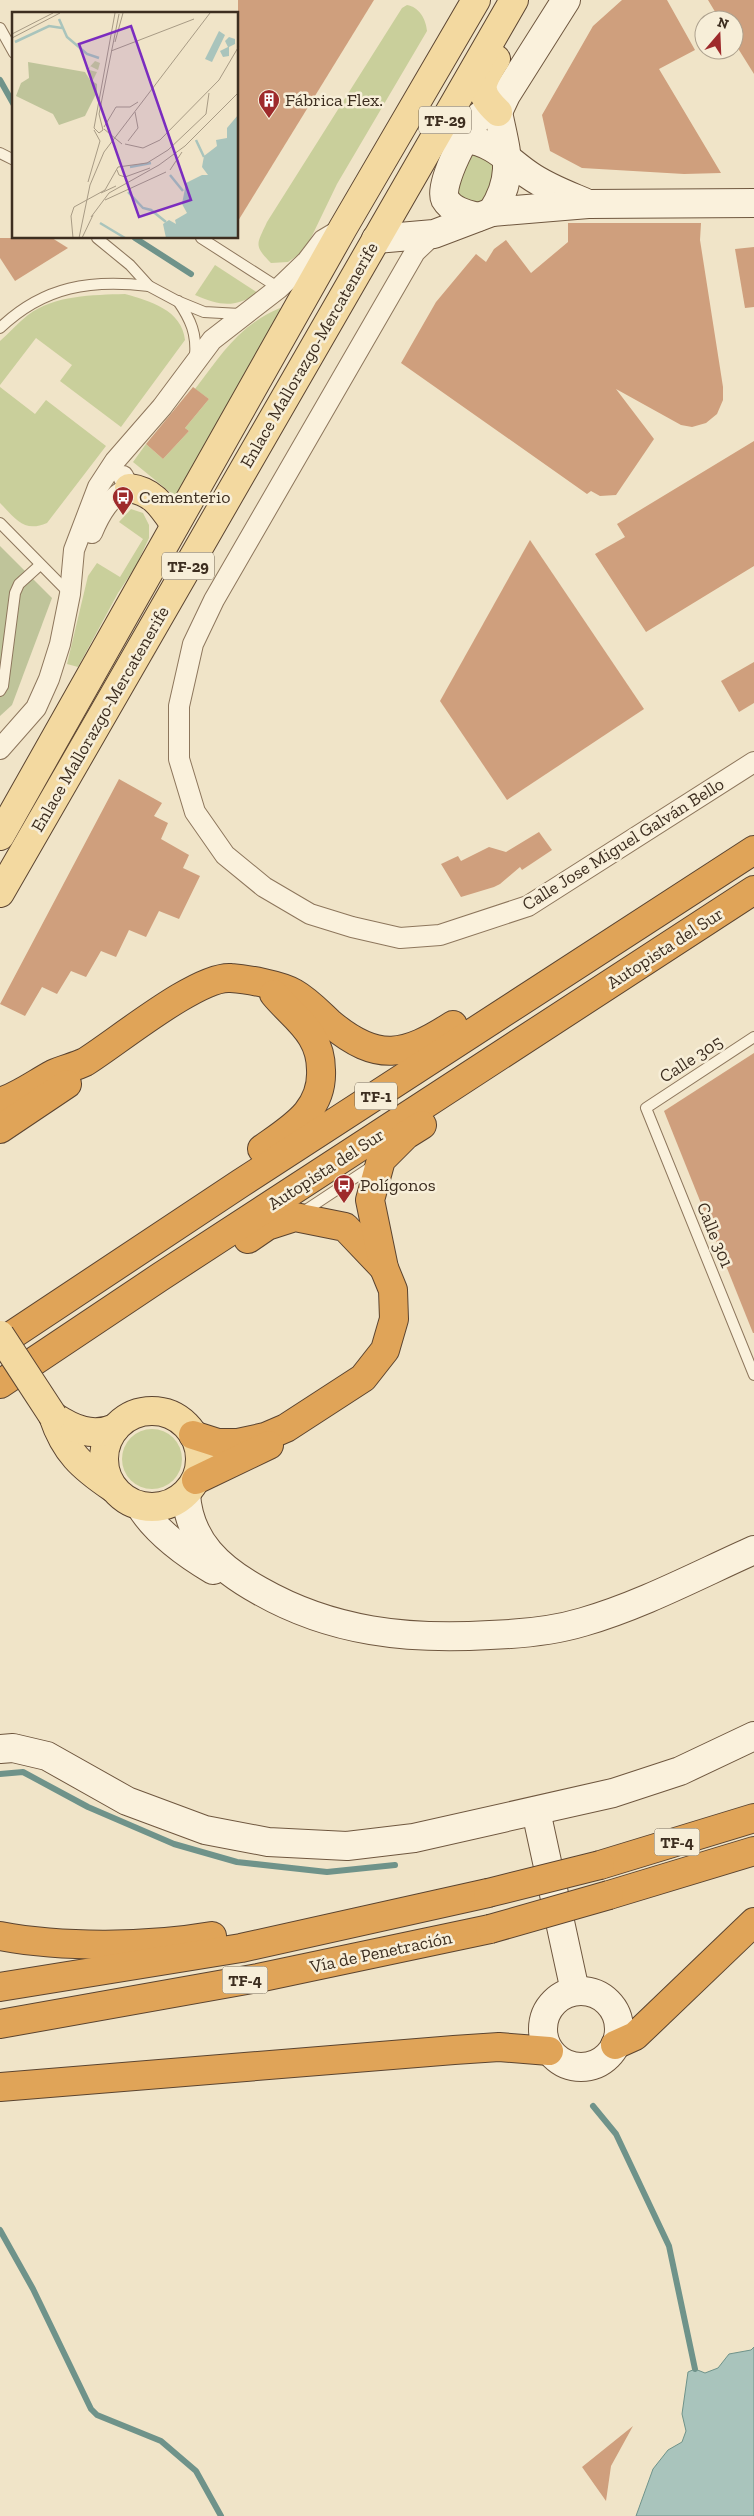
<svg xmlns="http://www.w3.org/2000/svg" width="754" height="2516" font-family="'Zilla Slab',serif">
<rect width="100%" height="100%" fill="#f0e4c8"/>
<g fill="#c9cf9b">
<path d="M407,5c12,2 19,14 20,26l-90,153 -28,58 -8,11 -13,9 -17,1c-18,-18 -14,-19 -4,-41l135,-214z"/>
<path d="M484,151l14,19 -8,26 -13,8 -12,-2 -10,-11 12,-38z"/>
<path d="M215,265l43,28c-24,15 -37,13 -63,2z"/>
<path d="M125,294c25,7 57,16 60,46l-64,87 -61,-46 12,-16 -36,-27 -36,47v-44c9,-8 18,-18 28,-26 26,-20 65,-20 97,-21z"/>
<path d="M280,308l2,3 -106,186 -43,-35 13,-18 17,15 26,-28 -4,-3 24,-29 -14,-10c26,-34 44,-64 85,-81z"/>
<path d="M0,387l35,27 11,-14 60,46 -59,77c-23,10 -31,-4 -47,-20z"/>
<path d="M131,509l12,4 6,12v13l-13,28 -18,27 -40,74 -11,-3 21,-88 9,-13 23,14 23,-38 -24,-17z"/>
<circle cx="152" cy="1459" r="30"/>
</g>
<path fill="#bfc49a" d="M0,546l52,52 -40,107 -12,11z"/>
<path fill="#a9c4bc" stroke="#6f938a" d="M754,2347v169h-118l17,-47 15,-19 14,-8 4,-11 -4,-17 6,-42 7,-3 10,4 13,-5 11,-14 22,-4z"/>
<g fill="none" stroke-linecap="round" stroke-linejoin="round">
<g stroke="#6f938a" stroke-width="6">
<path d="M0,80l14,25"/>
<path d="M135,238l56,36"/>
<path d="M0,1774l23,-2 65,35 86,37 63,18 90,10 68,-7"/>
<path d="M593,2106l23,28 53,112 26,123"/>
<path d="M0,2230l33,59 58,120 6,6 64,26 35,30 25,45"/>
</g>
</g>
<g fill="#cf9f7d">
<path d="M238,0h136l-136,221z"/>
<path d="M622,0h45l28,50 -36,19 62,104 -37,1 -102,-6 -32,-17 -8,-36 51,-89z"/>
<path d="M708,0h46v74l-20,-32v-22h-14z"/>
<path d="M568,223h133l-1,17 23,147v13l-6,14 -11,9 -14,4 -11,-2 -65,-36 38,50 -38,56 -16,1 -9,-5 -4,3 -186,-131 35,-61 40,-48 10,8 8,-13 12,-9 25,33 37,-31z"/>
<path d="M0,238h52l16,10 -53,33 -15,-23z"/>
<path d="M754,247v60l-9,1 -10,-59z"/>
<path d="M193,387l16,12 -24,29 4,3 -26,28 -17,-15z"/>
<path d="M754,441v125l-108,66 -51,-78 30,-17 -8,-13z"/>
<path d="M530,540l114,169 -137,91 -67,-99z"/>
<path d="M754,662v41l-15,9 -18,-31z"/>
<path d="M119,779l43,24 -8,13 14,7 -7,16 28,16 -6,13 17,8 -21,43 -20,-8 -13,26 -17,-7 -13,27 -15,-6 -15,26 -15,-6 -14,23 -15,-7 -17,29 -25,-12z"/>
<path d="M539,832l13,18 -30,20 -2,-3 -20,17 -6,3 -33,10 -20,-33 17,-8 3,5 28,-14 17,5z"/>
<path d="M754,1053v280h-1l-89,-222z"/>
<path d="M633,2426l-22,40 -5,35 -24,-34z"/>
</g>
<g fill="none" stroke-linecap="round" stroke-linejoin="round">
<g stroke="#8d765c" stroke-width="12">
<g id="lane">
<path d="M0,28l14,25"/>
<path d="M0,153l14,7"/>
<path d="M97,238l33,27 19,21 28,15 27,11 36,2"/>
<path d="M201,238l78,50"/>
<path d="M178,301c13,19 19,33 17,56"/>
<path d="M0,328c44,-42 91,-49 149,-42"/>
<path d="M0,523l70,71"/>
<path d="M0,691l3,-5 12,-93 4,-9 21,-19"/>
<path d="M754,1037l-108,71 108,267"/>
<path d="M300,1214l74,-49"/>
</g>
</g>
<g stroke="#8d765c" stroke-width="22">
<g id="street">
<path d="M434,234l-19,18 -201,348 -21,44 -14,62v53l16,53 30,43 39,32 46,27 42,13 48,11 40,-3 88,-29 226,-144"/>
<path d="M92,533c8,-19 18,-37 37,-45l-6,-12"/>
<path d="M0,749l36,-41 13,-29 11,-35 10,-50 4,-44 24,-63 17,-26 47,-54 50,-67 67,-52 28,-27 16,-21 10,-6"/>
</g>
</g>
<g stroke="#6f573f" stroke-width="30">
<g id="secondary">
<path d="M498,112l8,-17 60,-95"/>
<path d="M466,139c29,4 41,21 63,36 17,12 36,19 55,27"/>
<path d="M492,212c24,-37 14,-60 6,-100"/>
<path d="M478,217c-12,-3 -26,-6 -33,-18 -7,-14 24,-73 35,-83 4,-4 12,-3 18,-4"/>
<path d="M376,239l58,-5 58,-22 96,-8 166,-1"/>
<path d="M186,1494c3,48 34,75 74,97 72,41 148,49 230,44 31,-1 63,-4 93,-13 59,-17 115,-47 171,-72"/>
<path d="M140,1506c16,26 46,48 73,64"/>
<path d="M0,1749l13,-1 34,8 80,45 78,29 63,12 79,4 67,-8 199,-45 67,-22 74,-35"/>
<path d="M536,1811l39,180"/>
<circle cx="581" cy="2029" r="38"/>
</g>
</g>
<g stroke="#5b4430" stroke-width="30">
<g id="primary">
<path d="M496,59c-15,24 -21,31 2,53"/>
<path d="M129,488c24,3 33,18 46,37"/>
<path d="M0,836l343,-608 133,-228"/>
<path d="M0,893l514,-893"/>
<circle cx="152" cy="1459" r="48"/>
<path d="M53,1416c12,36 29,51 60,72"/>
<path d="M53,1416c20,13 39,22 62,12"/>
</g>
</g>
<g stroke="#5b4430" stroke-width="30">
<g id="highway">
<path d="M0,1102c19,-6 36,-19 53,-28 10,-5 22,-7 32,-12 31,-19 113,-87 146,-84 15,1 50,7 63,15 14,8 25,20 37,31 47,39 74,32 122,1"/>
<path d="M0,1129l67,-45"/>
<path d="M262,1149c29,-21 61,-38 59,-79 0,-11 -3,-23 -9,-33 -10,-17 -26,-28 -38,-43"/>
<path d="M248,1239l19,-13 28,-9 50,10 39,41"/>
<path d="M0,1343l241,-160 513,-333"/>
<path d="M0,1384l160,-107 594,-387"/>
<path d="M193,1435l25,8h20l27,-6 21,-9 77,-50 22,-28 9,-31 -1,-29 -9,-22 -14,-68 11,-40 25,-25 16,-10"/>
<path d="M196,1480l73,-35"/>
<path d="M600,1865l154,-47"/>
<path d="M609,1895l145,-44"/>
<path d="M0,1936c63,12 148,11 212,0"/>
<path d="M0,1987l241,-39 247,-55"/>
<path d="M0,2024l258,-46 232,-49"/>
<path d="M615,2045l20,-9 119,-114"/>
<path d="M0,2087l454,-37 45,-3 50,4"/>
</g>
</g>
<use href="#lane" stroke="#faf1dc" stroke-width="10"/>
<use href="#street" stroke="#faf1dc" stroke-width="20"/>
<use href="#secondary" stroke="#faf1dc" stroke-width="28"/>
<use href="#primary" stroke="#f3d9a0" stroke-width="28"/>
<use href="#highway" stroke="#e0a458" stroke-width="28"/>
<g stroke="#5b4430" stroke-width="30" stroke-linecap="butt">
<path id="primary-bridge" d="M0,1335l53,81"/>
</g>
<g stroke="#5b4430" stroke-width="30" stroke-linecap="butt">
<g id="highway-bridge">
<path d="M488,1893l112,-28"/>
<path d="M490,1929l119,-34"/>
</g>
</g>
<use href="#primary-bridge" stroke="#f3d9a0" stroke-width="28"/>
<use href="#highway-bridge" stroke="#e0a458" stroke-width="28"/>
</g>
<defs>
<g id="building-pin" transform="scale(1.125)"><path d="M0 17L-7.5 6A9.5 9.5 0 1 1 7.5 6Z" fill="#9e2a2b" stroke="#f7eed8"/><path d="M-4-6H4V6H1V3H-1V6H-4ZM-2.5-4.3h1.7v1.8h-1.7ZM.8-4.3h1.7v1.8H.8ZM-2.5-1h1.7V.8h-1.7ZM.8-1h1.7V.8H.8Z" fill="#fff"/></g>
<g id="bus-pin" transform="scale(1.125)"><path d="M0 17L-7.5 6A9.5 9.5 0 1 1 7.5 6Z" fill="#9e2a2b" stroke="#f7eed8"/><path d="M-5-6H5V4H4V6H2V4H-2V6H-4V4H-5ZM-3.5-4V0h7V-4ZM-3.5 1.2v1.5H-2V1.2ZM2 1.2v1.5H3.5V1.2Z" fill="#fff"/></g>
</defs>
<g fill-rule="evenodd">
<use href="#building-pin" x="269" y="100"/>
<use href="#bus-pin" x="123" y="497"/>
<use href="#bus-pin" x="344" y="1185"/>
</g>
<g text-anchor="middle" stroke-width="5" stroke-linejoin="round" paint-order="stroke">
<g fill="#f7eed8" stroke="#756857" stroke-width="1">
<rect x="419" y="106.5" width="52" height="27" rx="4"/>
<rect x="162" y="552.5" width="52" height="27" rx="4"/>
<rect x="355" y="1082.5" width="42" height="27" rx="4"/>
<rect x="654.5" y="1828.5" width="45" height="27" rx="4"/>
<rect x="222.5" y="1966.5" width="45" height="27" rx="4"/>
</g>
<g font-size="16" font-weight="bold" fill="#3d2e20">
<text x="445" y="126">TF-29</text>
<text x="188" y="572">TF-29</text>
<text x="376" y="1102">TF-1</text>
<text x="677" y="1848">TF-4</text>
<text x="245" y="1986">TF-4</text>
</g>
<g font-size="18" fill="#3d2e20" stroke="#f7eed8" text-anchor="start">
<text x="285" y="106">Fábrica Flex.</text>
<text x="139" y="503">Cementerio</text>
<text x="360" y="1191">Polígonos</text>
</g>
<g font-size="18" fill="#3d2e20" stroke="#f7eed8">
<text transform="translate(309 355) rotate(-60)" y="6">Enlace Mallorazgo-Mercatenerife</text>
<text transform="translate(100 719) rotate(-60)" y="6">Enlace Mallorazgo-Mercatenerife</text>
<text transform="translate(623 844) rotate(-32)" y="6">Calle Jose Miguel Galván Bello</text>
<text transform="translate(665 948) rotate(-33)" y="6">Autopista del Sur</text>
<text transform="translate(691 1059) rotate(-33)" y="6">Calle 305</text>
<text transform="translate(326 1169) rotate(-33)" y="6">Autopista del Sur</text>
<text transform="translate(715 1235) rotate(68)" y="6">Calle 301</text>
<text transform="translate(381 1952) rotate(-12)" y="6">Vía de Penetración</text>
</g>
</g>
<g transform="translate(12 12)">
<rect width="226" height="226" fill="#f0e4c8"/>
<path d="M83,49l5,2 -2,7 -8,-4 -1,4 8,2 -4,8 -6,-10z" fill="#c9cf9b"/>
<path d="M16,50l57,10 5,8 7,4v8l-12,24 -26,9 -6,-11 -37,-18 5,-13 8,-5z" fill="#bfc49a"/>
<path d="M207,19l6,4 -13,27 -7,-3zM217,25l6,2v5l-6,3v9l-6,1 -3,-6 8,-4 -3,-6zM226,103v123h-72l-3,-14 6,-4 7,4 -1,-4 12,-7 -5,-9 4,-21 16,-8h6l-6,-8 2,-11 13,-10 -1,-6 11,-2v-10z" fill="#a9c4bc"/>
<path fill="none" stroke="#a9c4bc" stroke-width="2.5" d="M47,7l8,18 20,17 12,4M3,30l34,-16 13,2M184,128l8,17M118,155l21,-4M158,163l13,16M116,180l15,16 8,2 15,12M88,211l25,15"/>
<path fill="none" stroke="#a89b85" stroke-width="1" d="M103,1l-21,115 5,5 4,-3 -4,-16 20,-100M0,22l41,-21M0,26l48,-25M103,30l8,-29M99,39l83,-32M92,115l12,-20h14l8,-5M92,117l18,15M116,129l10,-13 -3,-16M113,132l18,4 17,-8 59,-60 20,-34M106,155l29,-4 21,-13 38,-36 3,-21M105,158l2,5 6,2 25,-9M158,158l12,-18M76,170l12,-41 -6,-11M89,181l15,-7M93,188l61,-28M79,205l18,-24 50,-28 26,-19 54,-54M61,226l-2,-22 3,-9 31,-17 13,-23M67,226l11,-53 14,-33 106,-139M70,226l11,-23"/>
<path fill="#7b2cbf" fill-opacity="0.15" stroke="#7b2cbf" stroke-width="2.5" d="M119,14l60,174 -52,17 -60,-173z"/>
<rect width="226" height="226" fill="none" stroke="#3d2e20" stroke-width="2.5"/>
</g>
<g transform="translate(719 35) rotate(19)"><circle r="24" fill="#f7eed8" stroke="#ada18e"/>
<path d="M0-4L9 19L0 12L-9 19Z" fill="#9e2a2b"/>
<text y="-8" font-size="14" font-weight="bold" text-anchor="middle" fill="#3d2e20">N</text>
</g>
</svg>
